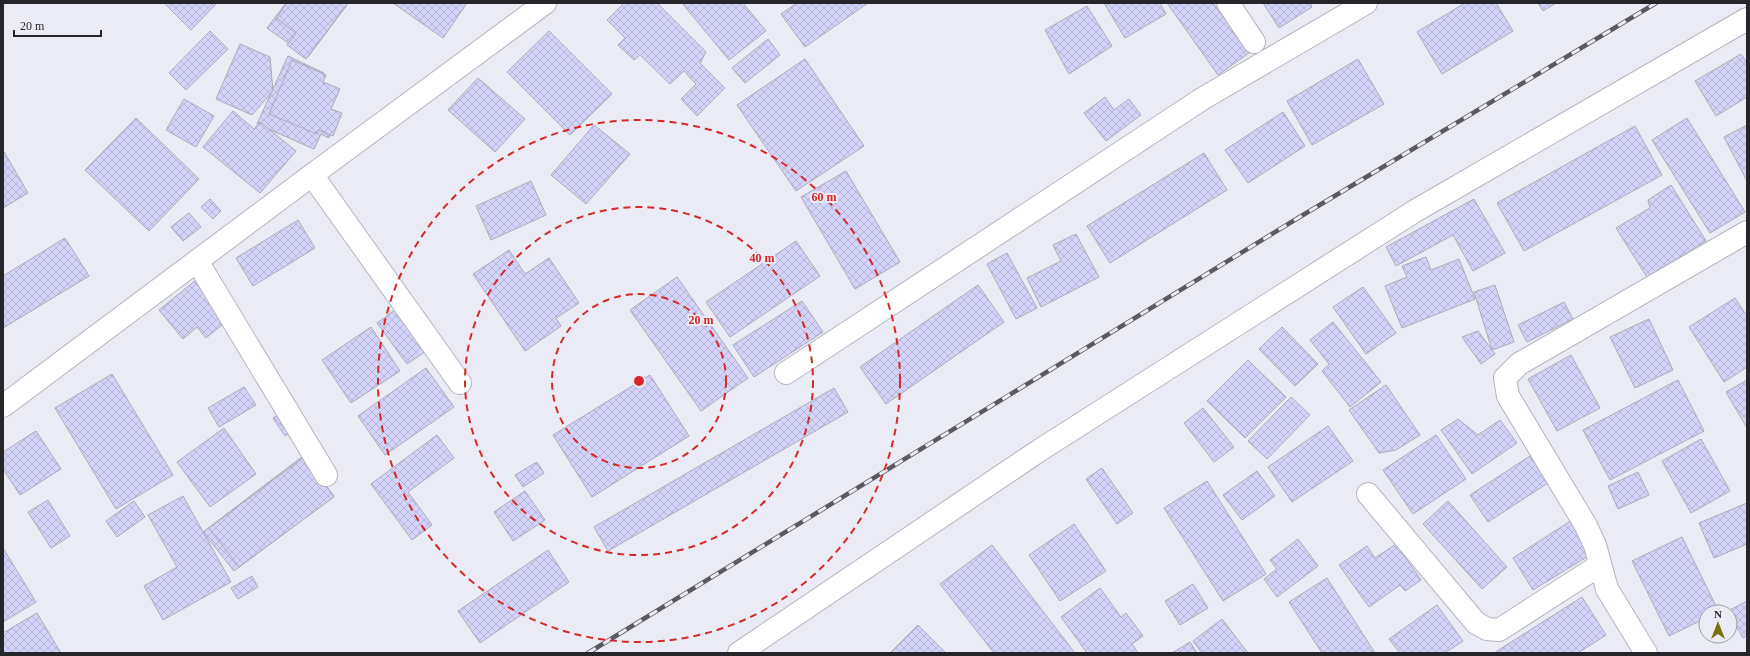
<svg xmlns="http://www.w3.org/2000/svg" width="1750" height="656" font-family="Georgia,serif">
<defs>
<pattern id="building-cross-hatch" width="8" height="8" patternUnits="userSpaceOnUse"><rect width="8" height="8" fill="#d4d4fa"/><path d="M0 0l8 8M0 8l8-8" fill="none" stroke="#b6b6d6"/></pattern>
</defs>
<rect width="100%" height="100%" fill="#ebebf6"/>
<g fill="url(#building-cross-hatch)" stroke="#ababb6">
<path d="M164,3h53l-26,27z"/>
<path d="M286,3h58l3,2 -39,52 -41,-29z"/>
<path d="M287,3h61l-42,56 -19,-14 9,-12 -20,-15z"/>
<path d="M393,3h74l-24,35z"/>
<path d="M624,3h33l49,49 -6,11 25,25 -28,28 -16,-17 15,-15 -12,-13 -14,13 -30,-29 -6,5 -16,-15 7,-7 -18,-18z"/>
<path d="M682,3h61l23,28 -37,29z"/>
<path d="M797,3h71l-63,44 -24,-33z"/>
<path d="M1104,3h56l6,11 -41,24z"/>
<path d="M1167,3h46l36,50 -31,22z"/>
<path d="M1263,3h47l2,4 -33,21z"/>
<path d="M1465,3h31l17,28 -71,43 -25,-42z"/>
<path d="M1538,3h18l-13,8z"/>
<path d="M1087,6l25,40 -43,28 -24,-44z"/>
<path d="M210,31l18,18 -42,41 -17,-17z"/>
<path d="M549,31l63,63 -42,41 -63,-63z"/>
<path d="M768,39l12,16 -35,28 -13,-15z"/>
<path d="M240,44l30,13 3,34 -21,24 -36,-16z"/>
<path d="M1741,54l6,9v34l-31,19 -21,-35z"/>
<path d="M288,56l36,17 -5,11 16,7 -9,18 13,6 -10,23 -8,-4 -7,15 -57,-25z"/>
<path d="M805,59l59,87 -68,45 -59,-86z"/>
<path d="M1358,59l26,45 -72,41 -25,-44z"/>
<path d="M292,60l34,15 -3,7 17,7 -9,20 11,4 -9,23 -14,-6 -2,4 -48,-20z"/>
<path d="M478,78l47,41 -30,33 -47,-42z"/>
<path d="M1105,97l9,13 15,-11 12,16 -35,26 -22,-28z"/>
<path d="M184,99l30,17 -18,31 -30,-17z"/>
<path d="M233,111l21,18 6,-7 36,29 -36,42 -57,-46z"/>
<path d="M1283,112l22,34 -57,37 -23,-33z"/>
<path d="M136,118l63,61 -50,52 -64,-61z"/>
<path d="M1687,118l58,94 -35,21 -58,-93z"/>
<path d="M594,125l36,29 -44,50 -35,-29z"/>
<path d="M1747,125v56l-23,-44z"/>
<path d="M1635,126l27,49 -138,76 -27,-48z"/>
<path d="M3,150l25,43 -25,15z"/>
<path d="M1204,153l23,37 -117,73 -23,-37z"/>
<path d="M846,171l54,91 -45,27 -54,-92z"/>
<path d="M531,181l15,34 -55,25 -15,-34z"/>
<path d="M1671,185l35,56 -59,36 -31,-49 34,-20 -2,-8z"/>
<path d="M210,199l11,12 -8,8 -12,-12z"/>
<path d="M1474,199l31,54 -32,18 -20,-36 -57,31 -10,-19z"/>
<path d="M189,213l12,14 -18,14 -12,-14z"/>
<path d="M298,220l17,28 -62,38 -17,-28z"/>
<path d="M1076,234l23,43 -58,30 -14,-29 34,-17 -8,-16z"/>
<path d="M65,238l24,38 -86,52v-52z"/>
<path d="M796,241l24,35 -90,61 -24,-35z"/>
<path d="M509,250l16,24 24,-16 30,45 -23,15 5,8 -36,25 -52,-77z"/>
<path d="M1007,253l30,55 -21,11 -29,-55z"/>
<path d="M1426,257l5,13 28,-11 16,40 -73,29 -17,-42 22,-9 -5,-11z"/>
<path d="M201,276l26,45 -21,17 -9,-11 -14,12 -24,-29z"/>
<path d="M677,277l71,101 -47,33 -71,-101z"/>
<path d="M978,285l26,37 -118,82 -26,-37z"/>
<path d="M1495,285l19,57 -22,8 -18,-58z"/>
<path d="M1363,287l33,46 -30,21 -33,-47z"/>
<path d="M1735,298l12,18v51l-23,15 -35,-55z"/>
<path d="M802,301l21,31 -69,45 -21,-32z"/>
<path d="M1564,302l9,17 -46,23 -9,-17z"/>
<path d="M400,306l31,42 -24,16 -30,-41z"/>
<path d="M1649,319l24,51 -38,18 -25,-51z"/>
<path d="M1333,322l48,60 -31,25 -28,-36 7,-7 -19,-24z"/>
<path d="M371,327l29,44 -49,32 -29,-43z"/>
<path d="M1282,327l36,37 -23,22 -36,-37z"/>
<path d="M1478,331l17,23 -14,10 -19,-27z"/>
<path d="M1571,355l29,53 -43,23 -29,-52z"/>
<path d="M1248,360l38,37 -41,41 -38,-37z"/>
<path d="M426,368l28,39 -69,48 -27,-39z"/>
<path d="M112,374l61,101 -57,34 -61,-101z"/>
<path d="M650,375l39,61 -97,61 -39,-62z"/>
<path d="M1678,380l26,51 -94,49 -27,-50z"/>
<path d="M1747,380v48l-21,-36z"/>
<path d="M1386,385l34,50 -24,15 -17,3 -30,-43z"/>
<path d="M244,387l12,18 -37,22 -11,-19z"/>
<path d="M834,388l14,24 -240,139 -14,-24z"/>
<path d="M1291,397l19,18 -43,44 -19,-18z"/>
<path d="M1203,408l31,39 -20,15 -30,-39z"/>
<path d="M283,412l13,17 -11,7 -12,-18z"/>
<path d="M1458,419l20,16 22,-15 17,23 -45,31 -31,-44z"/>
<path d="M1328,426l25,35 -61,41 -24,-35z"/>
<path d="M224,428l32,46 -46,33 -33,-45z"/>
<path d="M36,431l25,38 -41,26 -17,-26v-17z"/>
<path d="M437,435l17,23 -46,34 24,33 -20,15 -41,-56z"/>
<path d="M1436,435l30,44 -53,35 -30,-44z"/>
<path d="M1701,439l29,52 -39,22 -29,-52z"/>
<path d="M303,456l31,40 -100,75 -31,-39z"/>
<path d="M1530,456l18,27 -60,39 -18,-27z"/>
<path d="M304,457l30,40 -95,70 -30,-39z"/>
<path d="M537,462l7,11 -21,14 -8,-12z"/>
<path d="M1102,468l31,45 -16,11 -31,-45z"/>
<path d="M1257,471l18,25 -33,24 -19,-25z"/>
<path d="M1638,472l11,23 -31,14 -10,-23z"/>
<path d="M1207,481l59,93 -43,27 -59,-93z"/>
<path d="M525,491l20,29 -32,21 -19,-29z"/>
<path d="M183,496l48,86 -68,38 -19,-34 33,-19 -29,-52z"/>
<path d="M48,500l22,36 -19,12 -23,-36z"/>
<path d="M134,501l11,16 -28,20 -11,-16z"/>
<path d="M1448,501l59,66 -25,22 -59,-65z"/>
<path d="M1747,503v41l-33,14 -15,-35z"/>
<path d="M1572,520l21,33 -60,37 -20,-32z"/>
<path d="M1074,524l32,47 -46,30 -31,-46z"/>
<path d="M1682,537l37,75h-13v6l-37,18 -37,-75z"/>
<path d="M1298,539l20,27 -41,31 -13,-18 13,-10 -7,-9z"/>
<path d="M1396,544l25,36 -16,11 -5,-6 -31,22 -30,-42 28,-19 8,12z"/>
<path d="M992,545l83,108h-81l-54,-69z"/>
<path d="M3,548l33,54 -33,20z"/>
<path d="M548,550l21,32 -89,61 -22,-32z"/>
<path d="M252,576l6,11 -20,12 -7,-11z"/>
<path d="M1327,578l48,75h-53l-33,-51z"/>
<path d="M1193,584l15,24 -28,17 -15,-24z"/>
<path d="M1100,588l21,29 5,-4 17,23 -11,8 6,9h-51l-26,-36z"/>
<path d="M1582,597l24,38 -28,18h-84z"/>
<path d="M1747,601v35l-4,2 -15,-27z"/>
<path d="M1437,605l26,36 -18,12h-45l-11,-14z"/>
<path d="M37,613l24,40h-58v-20z"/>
<path d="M1222,619l26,34h-46l-9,-12z"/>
<path d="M918,625l28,28h-56z"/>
<path d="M1190,642l7,11h-25z"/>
</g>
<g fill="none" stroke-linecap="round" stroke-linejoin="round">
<g stroke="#b5b5bf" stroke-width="24">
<g id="minor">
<path d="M1228,3l26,39"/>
<path d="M312,175l148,208"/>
<path d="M197,261l129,214"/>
<path d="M786,373l416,-274 164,-96"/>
<path d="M3,406l309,-231 233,-172"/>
<path d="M1368,494l108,129 11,6 12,1 101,-65"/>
<path d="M739,653l301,-203 375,-239 332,-192"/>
<path d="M1646,653l-39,-64 -12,-44 -10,-21 -77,-128 -3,-18 14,-14 228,-132"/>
</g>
</g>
<use href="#minor" stroke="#fff" stroke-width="22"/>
<g stroke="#59595f" stroke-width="4.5">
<path id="rail" d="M588,653l710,-435 358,-215"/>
</g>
<use href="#rail" stroke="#ebebf6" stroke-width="3" stroke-dasharray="9" stroke-linecap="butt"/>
</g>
<g fill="none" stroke="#d62828" stroke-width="2" stroke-dasharray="7 5">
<circle cx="639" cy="381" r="87"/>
<circle cx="639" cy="381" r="174"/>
<circle cx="639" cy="381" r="261"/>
</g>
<circle cx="639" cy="381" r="6" fill="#d62828" stroke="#ebebf6" stroke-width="2"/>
<g font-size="12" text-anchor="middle" font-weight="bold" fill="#d62828" stroke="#ebebf6" stroke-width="4" stroke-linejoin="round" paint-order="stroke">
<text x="824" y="201">60 m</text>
<text x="762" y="262">40 m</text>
<text x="701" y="324">20 m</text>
</g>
<rect width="1750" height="656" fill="none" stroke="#26262a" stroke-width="8"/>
<g transform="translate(1718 624)"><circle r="19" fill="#ebebf6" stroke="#9c9ca4"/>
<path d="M0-3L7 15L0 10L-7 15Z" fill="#7a7112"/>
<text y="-6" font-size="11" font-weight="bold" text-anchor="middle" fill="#26262a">N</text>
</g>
<path d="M14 30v6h87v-6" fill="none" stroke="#26262a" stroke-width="2"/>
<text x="20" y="30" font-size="12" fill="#26262a" stroke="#ebebf6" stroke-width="3" paint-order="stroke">20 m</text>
</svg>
